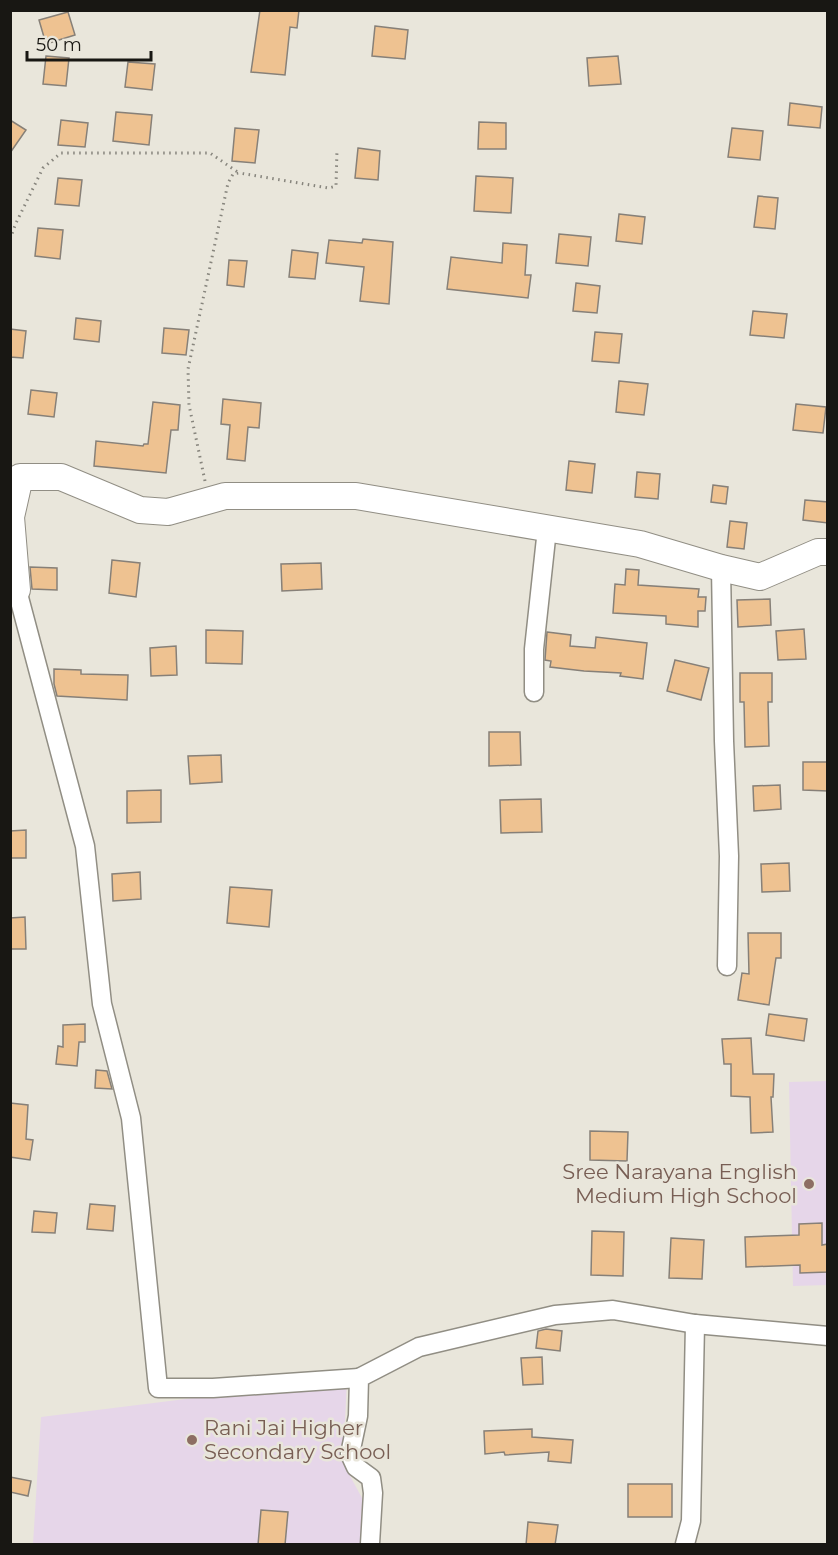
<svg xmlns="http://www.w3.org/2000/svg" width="838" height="1555" font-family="Montserrat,sans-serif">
<rect width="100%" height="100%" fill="#e9e6db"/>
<g fill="#e6d6e9">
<path d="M827,1081v204l-34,1 -4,-204z"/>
<path d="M347,1379l-4,84 19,35 -1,46h-328l8,-127z"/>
</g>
<g fill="#eec291" stroke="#878078" stroke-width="1.5">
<path d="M260,10h39l-2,18 -7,-1 -5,48 -34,-3z"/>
<path d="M68,12l7,23 -29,9 -7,-24z"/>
<path d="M375,26l33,4 -3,29 -33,-3z"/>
<path d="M46,56l23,2 -3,28 -23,-2z"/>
<path d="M618,56l3,28 -32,2 -2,-28z"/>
<path d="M128,62l27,2 -3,26 -27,-3z"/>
<path d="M790,103l32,4 -2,21 -32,-3z"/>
<path d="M116,112l36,3 -3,30 -36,-4z"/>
<path d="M10,120l16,10 -16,23z"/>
<path d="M61,120l27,3 -3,24 -27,-2z"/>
<path d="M479,122l27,1v26h-28z"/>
<path d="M235,128l24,2 -4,33 -23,-2z"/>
<path d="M732,128l31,3 -3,29 -32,-3z"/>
<path d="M358,148l22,3 -2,29 -23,-2z"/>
<path d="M476,176l37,2 -2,35 -37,-2z"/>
<path d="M58,178l24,2 -3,26 -24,-2z"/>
<path d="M758,196l20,2 -3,31 -21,-2z"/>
<path d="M619,214l26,3 -3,27 -26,-3z"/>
<path d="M38,228l25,2 -3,29 -25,-3z"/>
<path d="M559,234l32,3 -3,29 -32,-3z"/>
<path d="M363,239l30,3 -4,62 -29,-3 4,-34 -38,-4 3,-23 33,3z"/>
<path d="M503,243l24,2 -2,30h6l-3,23 -81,-9 4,-32 51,6z"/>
<path d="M292,250l26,3 -3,26 -26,-2z"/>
<path d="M229,260l18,1 -3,26 -17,-2z"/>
<path d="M576,283l24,3 -3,27 -24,-2z"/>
<path d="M753,311l34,3 -3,24 -34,-3z"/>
<path d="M76,318l25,3 -2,21 -25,-3z"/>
<path d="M164,328l25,2 -3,25 -24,-2z"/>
<path d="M10,329l16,2 -3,27 -13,-1z"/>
<path d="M595,332l27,2 -3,29 -27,-2z"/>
<path d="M619,381l29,3 -4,31 -28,-3z"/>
<path d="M31,390l26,3 -3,24 -26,-3z"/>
<path d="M223,399l38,4 -2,25 -11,-1 -3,34 -18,-2 3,-34 -9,-1z"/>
<path d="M153,402l27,3 -2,25h-7l-5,43 -72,-7 2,-25 47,5 1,-2h4z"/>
<path d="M796,404l30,3 -3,26 -30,-3z"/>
<path d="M569,461l26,3 -3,29 -26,-3z"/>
<path d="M637,472l23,2 -2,25 -23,-2z"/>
<path d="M713,485l15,2 -2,17 -15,-2z"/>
<path d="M805,500l23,2v21l-25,-3z"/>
<path d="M730,521l17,2 -3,26 -17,-2z"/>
<path d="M112,560l28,3 -4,34 -27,-4z"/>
<path d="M321,563l1,26 -40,2 -1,-27z"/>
<path d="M30,567l27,1v22l-25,-1z"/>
<path d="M626,569l13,1 -1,15 61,4 -1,8h8l-1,14h-7v16l-32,-3v-8l-53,-3 2,-29 10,1z"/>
<path d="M770,599l1,26 -33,2 -1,-27z"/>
<path d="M804,629l2,30 -28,1 -2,-29z"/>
<path d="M206,630l37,1 -1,33 -36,-1z"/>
<path d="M547,632l24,3 -1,11 25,2 1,-11 51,6 -4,36 -23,-3 1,-3 -37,-2 -34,-4 1,-6 -6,-1z"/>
<path d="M176,646l1,29 -26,1 -1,-28z"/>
<path d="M675,660l34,8 -8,32 -34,-9z"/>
<path d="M54,669l27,1v4l47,1 -1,25 -70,-4 -3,-12z"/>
<path d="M740,673h32v29h-4l1,44 -24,1 -1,-45h-4z"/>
<path d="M489,732h31l1,33 -32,1z"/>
<path d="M221,755l1,27 -32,2 -2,-28z"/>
<path d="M803,762h25v29l-25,-1z"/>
<path d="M780,785l1,24 -27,2 -1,-25z"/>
<path d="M161,790v32l-34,1v-32z"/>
<path d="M541,799l1,33 -41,1 -1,-33z"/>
<path d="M26,830v28h-16v-27z"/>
<path d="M789,863l1,28 -28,1 -1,-28z"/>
<path d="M140,872l1,27 -28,2 -1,-27z"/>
<path d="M230,887l42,3 -3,37 -42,-4z"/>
<path d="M25,917l1,32h-16v-31z"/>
<path d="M748,933h33v25h-5l-7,47 -31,-5 4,-27 7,1z"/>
<path d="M769,1014l38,5 -3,22 -38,-6z"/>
<path d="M85,1024v18h-6l-2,24 -21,-2 2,-18 5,1v-22z"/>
<path d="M751,1038l2,36h21l-1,23h-2l2,35 -22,1 -1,-36 -19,-1v-32h-7l-2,-25z"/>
<path d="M96,1070l11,1 5,18 -17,-1z"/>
<path d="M10,1103l18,2 -2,34 7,1 -3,20 -20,-3z"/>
<path d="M590,1131l38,1 -1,29 -37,-1z"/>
<path d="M90,1204l25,2 -2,25 -26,-2z"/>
<path d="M34,1211l23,2 -2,20 -23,-1z"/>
<path d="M822,1223v22l6,-1v28l-28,1v-8l-54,2 -1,-30 54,-2v-11z"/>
<path d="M592,1231l32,1 -1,44 -32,-1z"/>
<path d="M671,1238l33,2 -2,39 -33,-1z"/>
<path d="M546,1329l16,2 -2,20 -24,-3 2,-17z"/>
<path d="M542,1357l1,27 -20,1 -2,-27z"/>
<path d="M532,1429v8l41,3 -2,23 -23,-2 1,-9 -44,3 -1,-3 -19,2 -1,-23z"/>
<path d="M10,1477l21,4 -3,15 -18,-4z"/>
<rect x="628" y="1484" width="44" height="33"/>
<path d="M261,1510l27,2 -3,33h-27z"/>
<path d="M528,1522l30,3 -3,20h-29z"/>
</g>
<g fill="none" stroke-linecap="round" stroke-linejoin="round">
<g stroke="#918e84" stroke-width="21">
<g id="street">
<path d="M721,568l3,173 5,115 -2,110"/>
<path d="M17,590l68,256 17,158 29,114 27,270h55l146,-10"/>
<path d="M534,692v-43l13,-120"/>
<path d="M370,1544l3,-51 -2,-15 -15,-11 -6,-13 8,-38 1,-38 60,-31 136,-32 58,-5 82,14 133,12"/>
<path d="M685,1544l6,-23 4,-197"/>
</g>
</g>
<g stroke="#918e84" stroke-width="28">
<path id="secondary" d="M10,593l7,-3 -6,-73 9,-40h41l79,33 28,2 57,-16h131l284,48 81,24 39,9 58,-25h10"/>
</g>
<g stroke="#87857d" stroke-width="3" stroke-dasharray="1.5 4.5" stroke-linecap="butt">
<path d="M10,239l6,-16 27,-55 18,-15h149l29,20"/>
<path d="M205,481l-16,-76 -1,-36 40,-186 5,-9 6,-1 90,15 7,-2 1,-37"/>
</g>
<use href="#street" stroke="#fff" stroke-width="18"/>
<use href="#secondary" stroke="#fff" stroke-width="26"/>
</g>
<g fill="#8d6e63" stroke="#e9e6db" stroke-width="2">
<circle cx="809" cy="1184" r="6"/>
<circle cx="192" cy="1440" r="6"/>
</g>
<g text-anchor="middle" stroke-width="5" stroke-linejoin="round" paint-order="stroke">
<g font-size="21" fill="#785e54" stroke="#e9e6db" text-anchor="end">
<text x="797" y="1179">Sree Narayana English<tspan x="797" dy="24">Medium High School</tspan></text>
<text x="204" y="1435" text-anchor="start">Rani Jai Higher<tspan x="204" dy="24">Secondary School</tspan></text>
</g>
</g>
<rect width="838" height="1555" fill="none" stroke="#181713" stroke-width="24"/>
<path d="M27 51v9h124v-9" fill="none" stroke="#181713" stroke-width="3"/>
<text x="36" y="51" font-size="18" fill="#181713" stroke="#e9e6db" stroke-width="4.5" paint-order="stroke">50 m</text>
</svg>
